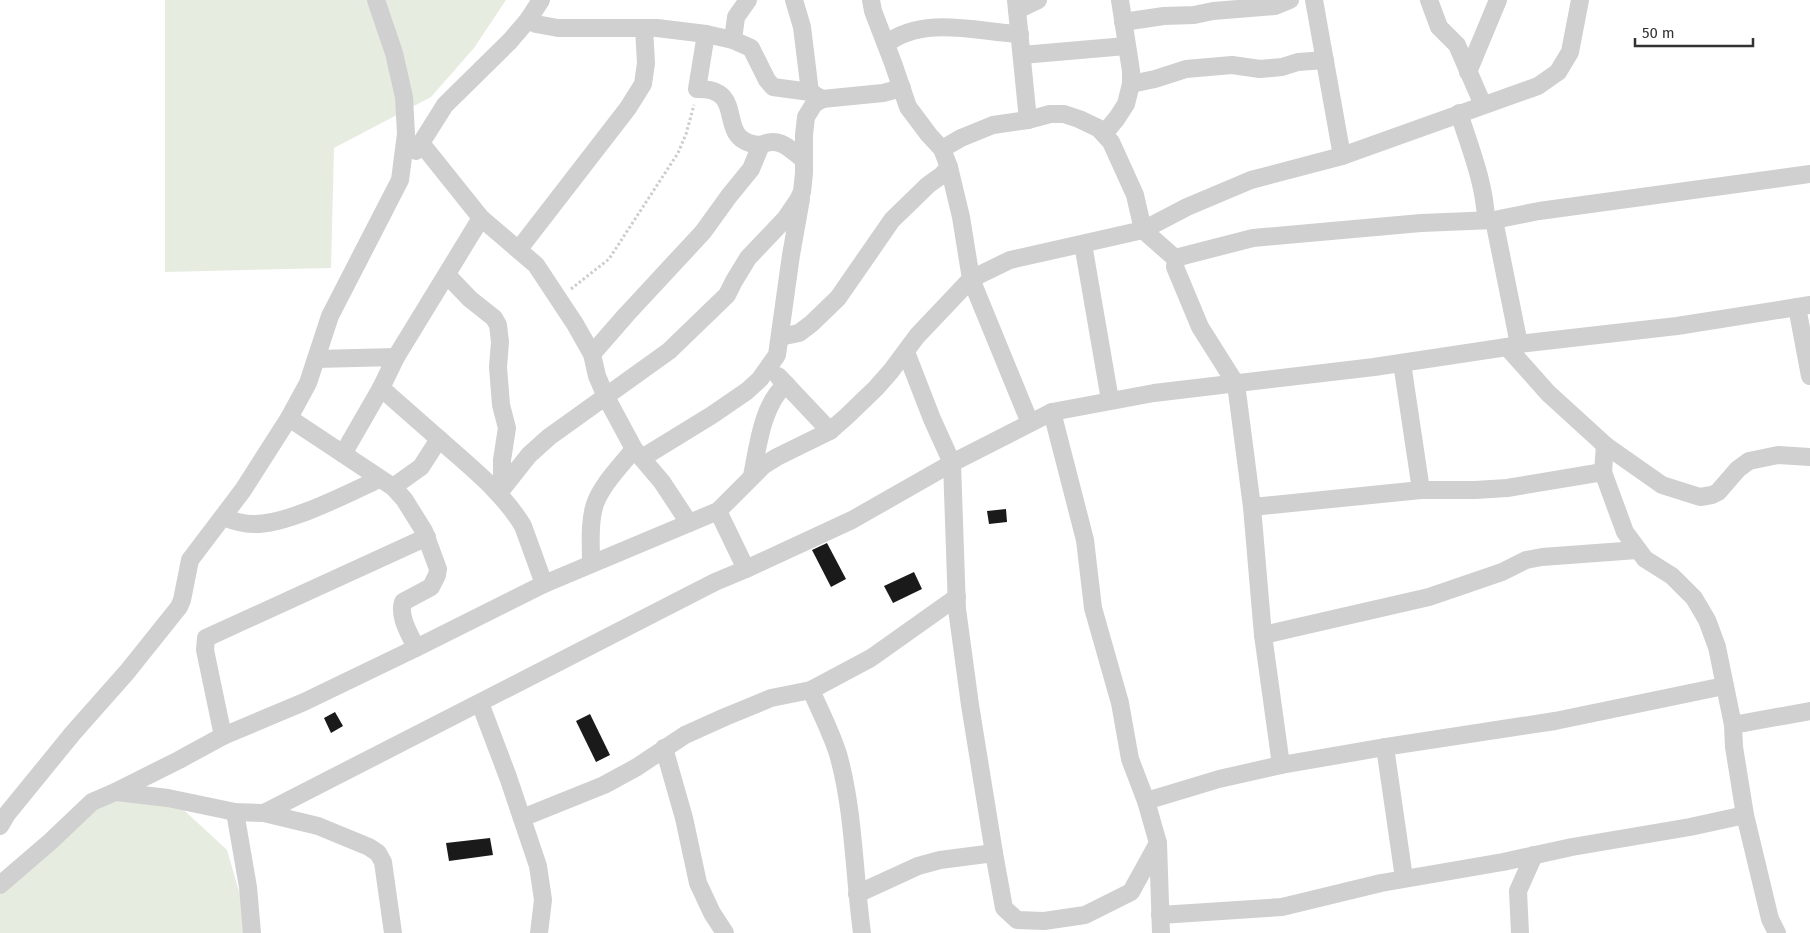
<svg xmlns="http://www.w3.org/2000/svg" width="1810" height="933" font-family="'Fira Sans',sans-serif">
<rect width="100%" height="100%" fill="#fff"/>
<g fill="#e6ecdf">
<path d="M165,0h341l-32,48 -43,49 -97,51 -3,120 -166,4z"/>
<path d="M132,795l42,6 53,49 24,83h-251v-53l78,-66z"/>
</g>
<g fill="#1a1a1a">
<path d="M1006,509l1,13 -18,2 -2,-13z"/>
<path d="M827,543l19,36 -15,8 -19,-37z"/>
<path d="M914,572l8,17 -29,14 -9,-17z"/>
<path d="M335,712l8,14 -12,7 -7,-15z"/>
<path d="M590,714l20,41 -14,7 -20,-41z"/>
<path d="M490,838l3,17 -44,6 -3,-18z"/>
</g>
<g fill="none" stroke-linecap="round" stroke-linejoin="round">
<path stroke="#cdcdcd" stroke-width="3" stroke-dasharray="2.5 2.5" stroke-linecap="butt" d="M571,289l38,-30 69,-106 8,-19 8,-29"/>
<g stroke="#d0d0d0" stroke-width="18">
<path d="M794,0l8,27 8,65"/>
<path d="M871,0l2,11 20,52 15,44 21,28 13,14 7,18 12,50 10,62 59,144"/>
<path d="M1016,0l12,120"/>
<path d="M1314,0l28,156"/>
<path d="M1429,0l10,27 18,18 26,60"/>
<path d="M1017,10l21,-10"/>
<path d="M528,20l8,4 22,4h99l49,6 27,6 18,8 16,32 6,7 37,5 12,7 61,-6 19,-5"/>
<path d="M1123,22l41,-6 30,-1 19,-4 62,-5 15,-6"/>
<path d="M706,34l-9,55c54,-1 14,53 64,56"/>
<path d="M733,40l3,-23 12,-17"/>
<path d="M886,44c38,-29 91,-12 134,-10"/>
<path d="M1022,55l104,-9"/>
<path d="M1468,72l30,-72"/>
<path d="M1131,84l24,-5 31,-10 46,-4 28,4 22,-2 16,-5 27,-2"/>
<path d="M1459,113c11,35 26,71 27,107"/>
<path d="M1104,134l13,-16 9,-14 5,-20v-13l-11,-71"/>
<path d="M421,143l60,75 55,47 39,59 17,30 5,22 9,21 28,52 28,33 27,41"/>
<path d="M942,149l19,-11 32,-13 35,-5 22,-6h14l15,5 19,9 13,14 24,53 8,35 33,29 -1,8 25,60 36,57 16,123 11,128 18,130"/>
<path d="M416,151l29,-46 65,-64 18,-21 13,-20"/>
<path d="M1494,220l25,124"/>
<path d="M1083,244l27,156"/>
<path d="M519,249l109,-141 15,-24 3,-21 -2,-35"/>
<path d="M1176,259l3,-2 74,-19 168,-15 73,-3 45,-9 271,-37"/>
<path d="M447,275l23,24 24,19 4,7 2,17 -2,25 3,38 6,23 -5,32v29"/>
<path d="M1797,307l13,69"/>
<path d="M780,337l19,-4 12,-9 27,-26 54,-78 36,-35 14,-10 7,-8"/>
<path d="M1507,347l41,46 57,52 57,40 38,12 12,-2 6,-3 20,-23 11,-8 29,-6 32,2"/>
<path d="M906,352l26,67 20,44 5,146 13,96 24,148"/>
<path d="M592,354l34,-39 77,-83 26,-36 22,-27 10,-24c18,-9 29,4 43,15"/>
<path d="M396,357l85,-139"/>
<path d="M316,359l80,-2 -15,31 58,51 -18,28 -28,20"/>
<path d="M778,376l52,55"/>
<path d="M1052,412l33,128 8,68 27,95 10,56 16,42"/>
<path d="M289,418l104,69 11,12 20,32 14,38 -1,6 -6,12 -28,15c-5,15 8,34 13,46"/>
<path d="M439,439c30,27 63,52 84,87l21,58"/>
<path d="M1605,445l-2,27 22,60 20,27 27,17 22,22 13,22 10,27 16,78 1,22 11,68 25,104 7,14"/>
<path d="M343,454l38,-66"/>
<path d="M642,458l70,-43 35,-24 13,-12 17,-24 14,-100 10,-56"/>
<path d="M752,476c6,-30 10,-71 34,-92"/>
<path d="M1421,490h54l32,-2 96,-16"/>
<path d="M499,493l30,-38 20,-18 120,-86 58,-56 7,-14 14,-23 37,-39 13,-19 4,-8 2,-19v-38l2,-18 8,-13 8,-5"/>
<path d="M1252,507l169,-17 -19,-127"/>
<path d="M718,511l28,58"/>
<path d="M223,517c10,4 19,7 30,7 34,1 94,-30 126,-45"/>
<path d="M591,564c0,-19 -2,-42 4,-60 7,-20 26,-38 39,-55"/>
<path d="M1263,635l166,-38 73,-25 24,-12 16,-3 95,-7"/>
<path d="M811,690c9,21 20,42 27,64 16,56 16,121 24,179"/>
<path d="M480,703l28,74 30,89 5,34 -4,33"/>
<path d="M1733,725l77,-14"/>
<path d="M223,736l-18,-86 1,-12 221,-101"/>
<path d="M1385,747l19,131"/>
<path d="M664,748l20,70 14,65 14,30 13,20"/>
<path d="M116,792l52,6 67,14 29,1 451,-231 31,-13 106,-49 100,-57 100,-51 102,-19 220,-26 133,-20 12,-3 158,-18 133,-21"/>
<path d="M235,812l13,75 4,46"/>
<path d="M264,813l54,13 51,21 9,6 5,9 10,71"/>
<path d="M522,818l82,-33 33,-18 48,-32 40,-18 46,-19 40,-8 60,-32 86,-61"/>
<path d="M0,826l7,-12 66,-81 54,-61 52,-65 3,-7 8,-40 53,-70 46,-72 19,-35 22,-67 70,-136 6,-46 -2,-37 -10,-44 -18,-53"/>
<path d="M0,885l51,-44 41,-39 23,-10 64,-32 44,-24 81,-34 112,-54 128,-64 174,-73 46,-46 13,-8 53,-26 17,-15 29,-28 15,-17 26,-35 54,-57 39,-19 133,-30 44,-23 64,-27 91,-24 196,-70 20,-14 12,-20 10,-52"/>
<path d="M857,894l61,-28 22,-6 54,-7 10,55 13,12 27,1 41,-6 46,-23 27,-49"/>
<path d="M1160,915l122,-8 99,-24 122,-21 69,-15 118,-20 55,-12"/>
<path d="M1161,933l-3,-90 -12,-42 73,-22 62,-14 104,-18 170,-26 169,-35"/>
<path d="M1520,933l-2,-42 16,-36"/>
</g>
</g>
<path d="M1635 38v8h118v-8" fill="none" stroke="#333333" stroke-width="2.5"/>
<text x="1642" y="38" font-size="15" fill="#333333" stroke="#ffffff" stroke-width="4" paint-order="stroke">50 m</text>
</svg>
